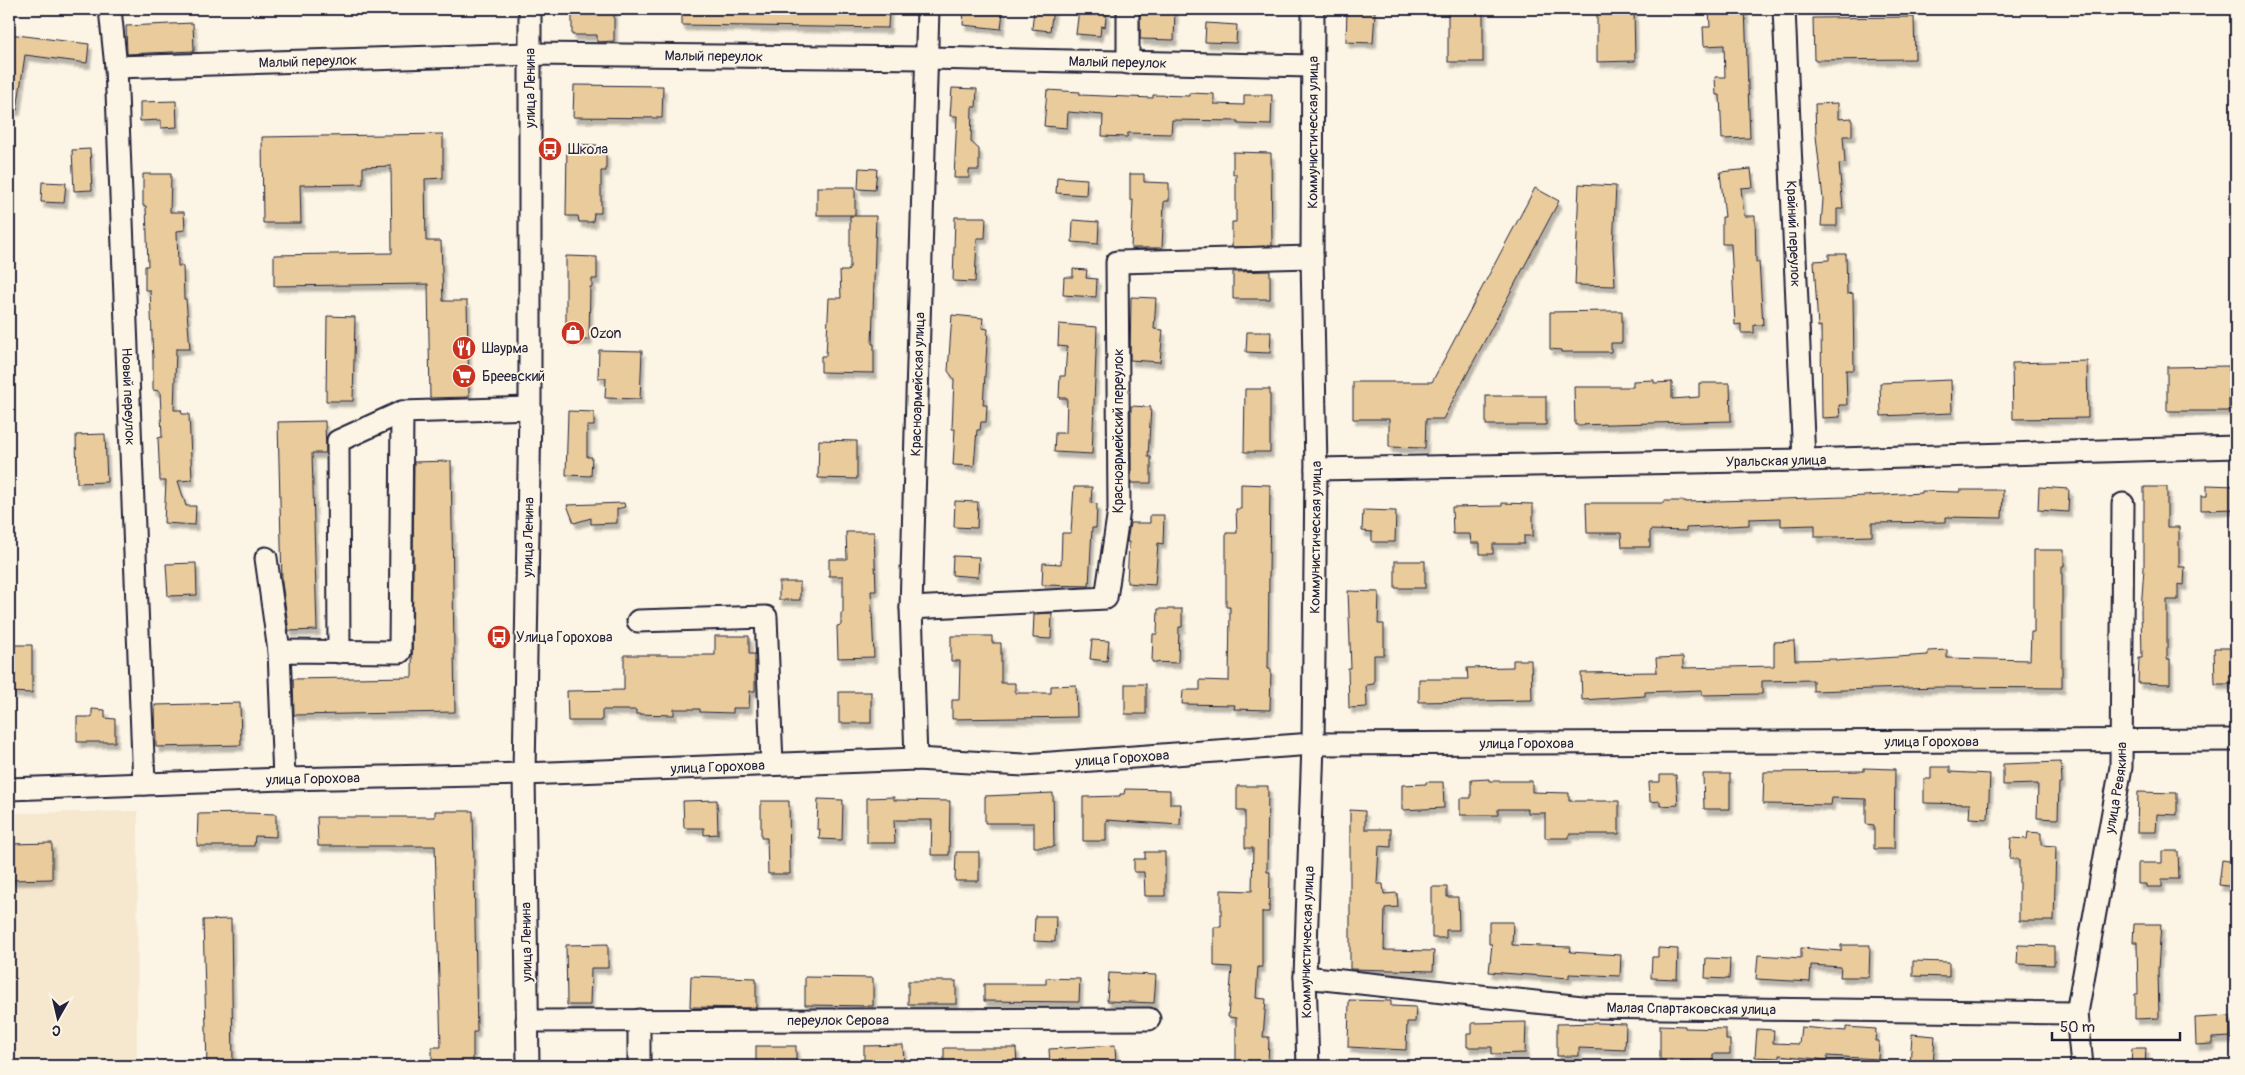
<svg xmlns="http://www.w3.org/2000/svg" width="2245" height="1075" font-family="Pangolin,sans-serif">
<defs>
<filter id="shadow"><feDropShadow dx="3" dy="5.5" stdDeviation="1" flood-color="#0004"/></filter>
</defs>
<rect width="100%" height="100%" fill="#fcf5e5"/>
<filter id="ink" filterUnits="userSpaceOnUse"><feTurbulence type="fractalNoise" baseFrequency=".02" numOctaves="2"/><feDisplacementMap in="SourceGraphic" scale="10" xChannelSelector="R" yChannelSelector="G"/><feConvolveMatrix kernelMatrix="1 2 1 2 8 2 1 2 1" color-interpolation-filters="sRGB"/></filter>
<g filter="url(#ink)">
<path fill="#f6e8cf" d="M138,811l-1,255h-128v-253z"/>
<g fill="#e9cb9c" stroke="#22223b" filter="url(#shadow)">
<path d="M572,9h42v32l-17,1v-7h-25z"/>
<path d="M682,9h207l-1,19 -206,-3z"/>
<path d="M964,9h29l10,2 -2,18 -38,-4z"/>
<path d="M1034,9h19l-3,22 -18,-2z"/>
<path d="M1079,9h28l-2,18 -4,-1 -1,10 -24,-2z"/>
<path d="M1140,9h35l-1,31 -34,-1z"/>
<rect x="1448" y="9" width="35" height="53"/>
<path d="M1597,9h37l1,52 -38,1z"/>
<path d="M1709,9h36l5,129 -28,1 -2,-44h-4l-1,-18h10l-1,-32 -20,1 -1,-19h7z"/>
<path d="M1347,10l28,1 -2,32 -27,-1z"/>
<path d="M1914,17l1,42 -101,1 -1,-42z"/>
<path d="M193,23l1,28 -67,3 -1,-28z"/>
<path d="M1206,23l31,2 -1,18 -31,-1z"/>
<path d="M9,34l80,10 -2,19 -62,-8 -8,55h-8z"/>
<path d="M574,85l89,1 -1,32 -89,-1z"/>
<path d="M952,88l25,1 -1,18h-4l-1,35 8,7v21h-10v8h-15l3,-62h-7z"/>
<path d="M1047,90l33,2v3l73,3v-3l36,1v-3l25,1v10l30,1v-10h28l-1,30 -33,-1v-3l-66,-1 -1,14 -43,-1 -1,4 -25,-1 1,-21 -35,-3 -1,16 -23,-2z"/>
<path d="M176,101l1,26 -16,1v-8l-21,1v-19z"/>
<path d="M1838,103v16l14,-1v18h-9l2,27 -6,1 4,45h-6v17h-16l2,-27 -7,-63 -1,-32z"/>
<path d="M443,134v44l-18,1 1,62h15l2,60h24l2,96 -39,1 -2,-114 -154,2v-31l118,-2 -1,-87 -28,1v17l-63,1 1,38h-38l-1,-86z"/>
<path d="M567,144l30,1v7h9v19h-5v42h-7l-1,9h-14l-1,-6h-12z"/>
<path d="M90,149l2,41 -18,1 -2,-41z"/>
<path d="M1233,152l38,1 1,93 -40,1v-25h4v-48h-3z"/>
<path d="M859,168l18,1 -2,21 -17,-1z"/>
<path d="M1751,169l2,18 -12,1 3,28h11l1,46h3l4,63h-9v8h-13v-9l-6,1 -4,-81h-9v-27h3l-5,-45z"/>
<path d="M143,174h28l-1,38h14l1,18 -8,1 1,35h5l1,33h2l4,50h-14l-2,61h7l1,4h7l3,66 -14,1 8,25h10l-1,19 -31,-2 2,-42h-6l-2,-43 4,-1 -2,-46 -7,-1v-31l-3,-69h-5v-24h3l-2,-60h-3z"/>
<path d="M1130,174h14v8l25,1v18h-5l-2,47h-31l2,-48h-3z"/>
<path d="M1057,177l30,2 -1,16 -30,-2z"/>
<path d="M42,182l24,1 -2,20 -23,-1z"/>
<path d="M1579,184l37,2 -3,60 2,40 -40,-1z"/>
<rect x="817" y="187" width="38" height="28"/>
<path d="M1535,188l24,13 -116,218h-17l-1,29 -36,-1v-28h-36v-37h79z"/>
<path d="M850,216h26l-4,128h2v29l-53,-1v-16h5l3,-58h12l-1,-27h8l2,-4z"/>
<path d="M955,217h31l-1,21h-8l-2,44 -22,-1z"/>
<path d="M1073,220l26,2 -1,22 -26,-2z"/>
<path d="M1829,254h17l1,40 6,-1 1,77h-8l1,35h-8l1,12 -18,1 -1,-92 -3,1 -4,-66 15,-1z"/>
<path d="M566,256l31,1v22h-5v8h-2l-1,53h-23z"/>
<path d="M1073,269l14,1 -1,8 11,1 -1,18 -33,-2 1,-18h9z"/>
<path d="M1270,271v28h-37v-27z"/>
<path d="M1131,297l25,1 -2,31 9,1 -3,32 -30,-2z"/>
<path d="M1608,311h14v32h-11v9h-50v-2l-11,-1v-37z"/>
<path d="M952,315l31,3 -1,10 6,1 -5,76h4l-1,17h-5l-1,8h-3l-3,36 -21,-1 2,-36h-3l2,-50 -6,-8z"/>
<path d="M327,316l28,1 -2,84h-27z"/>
<path d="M1059,324l38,3 -5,127 -38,-2 1,-19h11l1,-35h-8l1,-22h5l2,-29 -9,-1z"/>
<path d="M1247,332h24l-1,21 -24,-1z"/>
<path d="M599,350l43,1 -2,48 -35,-1 1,-20h-8z"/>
<path d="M2087,361l1,57 -75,1 -1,-56z"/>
<path d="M2229,366v45h-62v-44z"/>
<path d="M1654,380v3l18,-1v17l27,-2v-14h31l1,38 -156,4 -1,-38h59v-6z"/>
<path d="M1951,380l1,33 -71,3 -1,-33z"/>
<path d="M1245,389h25v63h-26z"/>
<rect x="1486" y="396" width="60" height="29"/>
<path d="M1131,406l20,1 -3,50h3v26h-20z"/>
<path d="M568,411l26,1v14h-7v31h5l-1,19 -25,-1z"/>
<path d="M325,421l1,32h-14l5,177 -28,1 -7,-48 -4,-161z"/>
<path d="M105,434l2,48 -30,1 -1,-48z"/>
<path d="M819,440l38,1v38l-39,-1z"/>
<path d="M451,461l4,251 -161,3 -1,-36 119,-2 2,-215z"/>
<path d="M1241,484l29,1 -2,184h3l-1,41 -36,-1 1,-4 -53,-1 1,-14h17v-10l29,1 1,-74h-4v-74h11l-1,-24h5z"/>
<path d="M2207,485l29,1v23l-35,1v-14h6z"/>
<path d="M1074,487h18l-1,16 6,1 -1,24h-4l-3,58 -47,-1 1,-22 18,1 1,-31h9z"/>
<path d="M2039,487l30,2 -1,23 -30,-2z"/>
<path d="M2144,487h23v40h12v40h6l-1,18 -6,-1v16h-11v59h3v25l-32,-1 1,-25h3l-1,-48 3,-42z"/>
<path d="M1960,490h43l-1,28 -56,-1v5l-74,1v13l-36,1h-21v-12l-34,1v-8l-32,1v6l-63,3v3l-36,-1v17h-28l-1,-14h-34l-1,-30h78v-2h22v1l159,-5 77,-4v-2l38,1z"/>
<path d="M955,501l23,1 -1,26 -23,-1z"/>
<path d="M624,503l1,4 -8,2v14l-26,1v-6l-17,5 -7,-18z"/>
<path d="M1502,503l31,1v32h-9v8h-31v10h-13v-11h-9l-1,-9h-17l-1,-27 50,-1z"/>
<path d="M1363,510l33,1 -1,31h-23v-10l-10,-1z"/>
<path d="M1150,515h14l-1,29 -5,-1 -3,42 -28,-2 2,-41h-2l3,-19h20z"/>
<path d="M846,532h28l2,59h-5l3,66 -36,1 -1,-32 4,-1v-12h2v-37h-14v-17h18z"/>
<path d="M2034,550h30v16h-2v122l-123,-1 -126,4v-11l-51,1v13l-60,1v-5l-57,2v4l-63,4 -1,-27 76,-1 -1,-14 27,-1v11l91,-2v-24l20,-1 1,19 41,-1v2l92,-6v-4l19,-1v8l83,2 1,-28h3z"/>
<path d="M953,556l26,1 -1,20 -26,-2z"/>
<rect x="1395" y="561" width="30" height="27"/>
<path d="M196,563l1,32 -29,1 -2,-32z"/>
<rect x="779" y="582" width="21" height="18"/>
<path d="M1348,591l31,1 -1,32h6v31h-10v29l-8,1 1,22 -18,1 -1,-40h3z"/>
<path d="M1158,609h24v18h-3l-1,36 -26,-1 1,-28h4z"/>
<path d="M1052,613l-1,26 -18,-1 1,-24z"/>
<path d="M715,636h34v18h6v37h-5l-1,17h-16v5l-33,-1v-3h-26v6l-38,-1v-4h-34v11h-34l-1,-30 57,-1v-35h91z"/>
<path d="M951,636h41v7h9v40h14v10h36v-7l25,-1 1,32 -125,2v-19h7l1,-39h-9z"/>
<path d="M1092,640l17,1 -2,20 -17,-2z"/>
<path d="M9,645h23v48l-23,-1z"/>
<path d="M2214,648h21l1,36h-21z"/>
<path d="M1513,660h18l1,40 -113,2v-23h49l-1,-11 46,-1z"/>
<rect x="1125" y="684" width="21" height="30"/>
<rect x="839" y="692" width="32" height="31"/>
<path d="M240,703l1,42 -85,2 -1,-42z"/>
<path d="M92,709l13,1v8l10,1v23h-38v-25h15z"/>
<path d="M2061,762l1,21h-3l-1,36 -21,-1 1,-34 -35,1v-21z"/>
<path d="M1931,767h19v5l40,2 -2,45 -19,-1 1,-14 -46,-1v-24h7z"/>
<path d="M1864,768l31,1 -1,80h-20v-24l-8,-1v-25l-34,-1 -1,7 -68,-1 1,-32 100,-1z"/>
<path d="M1703,774h27v35h-26z"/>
<path d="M1660,775h16l2,30 -18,1v-5l-10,1 -1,-20h11z"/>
<path d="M1489,779v2h43v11l37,1v8h50v33h-50v4h-24v-25h-17v-4h-30v6h-38v-17h11v-18z"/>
<path d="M1426,782h17l1,26 -42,2v-25l24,-1z"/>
<path d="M1237,786h31l-1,86h3l-1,40h-7v55h-4l-2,31 10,1 -3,38h6l-1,29h-32v-48l-8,-1 4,-50 -18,-1v-39h7v-37l31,1 1,-43h-8v-37h-8z"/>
<path d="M1125,789l45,1v14h11l-1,21 -74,-5v21h-23v-44l37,-1v-2h4z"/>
<path d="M2138,792l39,1v22l-20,-1 -1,18h-19z"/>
<path d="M1053,793l1,54h-20v-24h-49v-27z"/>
<path d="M894,797v3l56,1 -1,54h-18l1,-35h-38l1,23h-28v-45z"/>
<path d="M818,799l25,1 -1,40 -23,-1 1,-10h-3z"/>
<path d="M717,800l1,34 -14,1v-7h-20l-1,-27z"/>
<path d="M761,801h28l1,73h-22l-1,-36h-6z"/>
<path d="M1350,810l15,1v18h26v18l-12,-1 -2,38h6l1,10 13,-1 1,14 -13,1 -1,42 50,1 -1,20 -83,-2z"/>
<path d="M435,811h38l4,221h-4v34h-41v-19h9l-6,-201h-117l-1,-29h118z"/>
<path d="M247,813l29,1v23l-21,-1 -1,10h-57l1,-32z"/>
<path d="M2028,832l13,1v12l15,1 -2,75h-35v-62h-9l1,-21 16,1z"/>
<path d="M52,843v36l-43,1v-36z"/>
<path d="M2162,851h16l1,28h-17v8h-16v-3h-8v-21h24z"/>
<path d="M956,852h23v29h-24z"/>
<path d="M1145,852h20v44h-20l-1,-24h-10v-13h11z"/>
<path d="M2222,860l14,2v25l-17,-2z"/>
<path d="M1432,887h15v10h11l1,33h-13v8h-14z"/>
<path d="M1035,916h21l-1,26 -21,-1z"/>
<path d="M231,919l2,147h-26l-4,-146z"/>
<path d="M1489,922h24l-1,23 59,2 -1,5 51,3 -1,21 -51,-2v4l-80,-6 3,-28h-3z"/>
<path d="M2134,924h27l-3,45 1,49 -24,1v-25h3l-1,-52h-4z"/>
<path d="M608,944v24h-17l-1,37h-23l-1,-60z"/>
<path d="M1841,945h29l-1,32h-29l1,-10 -30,-2 -1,17 -54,-3 2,-24 43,3v-10l40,3z"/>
<path d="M2018,945l36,1v19l-37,-1z"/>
<path d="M1658,948l20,1 -1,30 -26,-1 1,-21h6z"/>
<path d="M1706,958l24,1 -1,20 -24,-1z"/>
<path d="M1913,961l36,1v15l-36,-1z"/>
<path d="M1109,973l47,2 -2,28 -47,-2z"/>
<path d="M691,976l65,2v30l-66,-1z"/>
<path d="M805,977l68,1v28l-68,-1z"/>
<path d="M1046,978l34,1 -1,23 -95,-1v-17h62z"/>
<rect x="908" y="981" width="48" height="23"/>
<path d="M1349,1000l42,1v5l25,1 -1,15h-8l-1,28 -58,-3z"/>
<path d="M2230,1016l1,21 -19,1v6l-16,1 -1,-27z"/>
<path d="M1526,1022l-1,31 -33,1v-7h-25v-13h5v-11z"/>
<path d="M1598,1023l28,1 -1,26 -46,-2v8h-22v-32z"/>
<path d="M1660,1025l25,1v2l41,1v11h4v14h-17v11l-17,-1v-3l-36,-1z"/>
<path d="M1801,1027l45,4v-4l30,2 -1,12h4l-1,18 -51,-3v4l-48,-5v3l-24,-1 2,-28 17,1 -1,13 26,1z"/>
<path d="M1912,1034l23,2 -2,30h-23z"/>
<path d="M903,1045l1,21h-40v-20z"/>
<path d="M1115,1045l1,21h-66l-1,-17z"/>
<rect x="756" y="1046" width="40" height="20"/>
<path d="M944,1048h72l1,18h-73z"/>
<path d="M2132,1048h14l-1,18h-14z"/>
</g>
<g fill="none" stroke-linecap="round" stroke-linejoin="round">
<g stroke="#22223b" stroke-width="25">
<g id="minor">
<path id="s1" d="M110,9l6,58 28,717"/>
<path d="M1128,9v54"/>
<path id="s2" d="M1784,9l20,451"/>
<path id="s3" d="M116,67l414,-13 397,4 385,8"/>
<path id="s4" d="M1316,469l488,-9 432,-13"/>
<path d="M266,558l13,93"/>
<path d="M911,608l195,-10 13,-88 -2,-248 195,-5"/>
<path d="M638,621l128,-4 6,147"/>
<path d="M339,652l-1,-211 64,-29"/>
<path id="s5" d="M916,759l-5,-151 17,-599"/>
<path d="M284,779l-5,-128 121,1 2,-240 128,-4"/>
<path id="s6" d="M9,789l275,-10 240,-5 392,-15 108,6 289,-21 923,-4"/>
<path id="s7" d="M1305,977l277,30 495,6"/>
<path id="s8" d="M527,1021l622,-2"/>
<path id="s9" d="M528,1066l-4,-292 6,-366v-399"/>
<path d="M639,1066v-46"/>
<path id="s10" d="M1308,1066l-3,-89 8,-233 3,-275 -4,-212 1,-248"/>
<path id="s11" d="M2082,1066l-5,-53 44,-246 2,-263"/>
</g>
</g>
<use href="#minor" stroke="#fcf5e5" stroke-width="21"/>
</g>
</g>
<defs>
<g id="bus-disc" transform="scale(1.25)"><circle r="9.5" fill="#c8321e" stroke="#fcf5e5"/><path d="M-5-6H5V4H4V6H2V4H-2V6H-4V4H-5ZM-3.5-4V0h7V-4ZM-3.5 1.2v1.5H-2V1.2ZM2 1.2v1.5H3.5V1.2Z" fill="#fff"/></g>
<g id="shop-disc" transform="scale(1.25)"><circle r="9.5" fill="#c8321e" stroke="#fcf5e5"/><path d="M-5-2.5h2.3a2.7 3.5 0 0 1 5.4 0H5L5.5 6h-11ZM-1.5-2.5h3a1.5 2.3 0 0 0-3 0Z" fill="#fff"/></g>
<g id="restaurant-disc" transform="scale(1.25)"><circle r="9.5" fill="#c8321e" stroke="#fcf5e5"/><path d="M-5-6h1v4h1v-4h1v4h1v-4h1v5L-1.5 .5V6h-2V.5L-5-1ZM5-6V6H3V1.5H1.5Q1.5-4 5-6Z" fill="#fff"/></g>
<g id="supermarket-disc" transform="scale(1.25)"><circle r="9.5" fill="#c8321e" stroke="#fcf5e5"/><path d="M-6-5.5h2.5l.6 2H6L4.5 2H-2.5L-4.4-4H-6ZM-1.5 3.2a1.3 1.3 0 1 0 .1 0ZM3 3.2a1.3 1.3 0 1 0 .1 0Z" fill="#fff"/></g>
</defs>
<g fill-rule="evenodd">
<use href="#bus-disc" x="550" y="149"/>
<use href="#shop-disc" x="573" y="333"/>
<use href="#restaurant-disc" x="464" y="348"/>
<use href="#supermarket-disc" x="464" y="376"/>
<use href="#bus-disc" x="499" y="637"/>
</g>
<g text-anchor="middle" stroke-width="4" stroke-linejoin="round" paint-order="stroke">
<g font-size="14" fill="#22223b" stroke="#fcf5e5">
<text dy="5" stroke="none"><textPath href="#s3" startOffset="598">Малый переулок</textPath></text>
<text dy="5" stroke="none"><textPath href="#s3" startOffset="192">Малый переулок</textPath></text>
<text dy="5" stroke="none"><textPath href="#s3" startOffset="1002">Малый переулок</textPath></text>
<text transform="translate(530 88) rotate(-90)" y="5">улица Ленина</text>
<text dy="5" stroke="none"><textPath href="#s10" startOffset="934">Коммунистическая улица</textPath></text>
<text dy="5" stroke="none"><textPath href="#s2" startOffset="225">Крайний переулок</textPath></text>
<text dy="5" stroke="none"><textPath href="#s5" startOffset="375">Красноармейская улица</textPath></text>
<text dy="5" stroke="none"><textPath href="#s1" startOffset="388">Новый переулок</textPath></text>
<text transform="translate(1118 431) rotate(-90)" y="5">Красноармейский переулок</text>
<text dy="5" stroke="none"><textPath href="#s4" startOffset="460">Уральская улица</textPath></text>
<text dy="5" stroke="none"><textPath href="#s9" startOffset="529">улица Ленина</textPath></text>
<text dy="5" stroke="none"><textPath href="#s10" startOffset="529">Коммунистическая улица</textPath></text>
<text dy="5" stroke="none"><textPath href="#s6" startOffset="1924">улица Горохова</textPath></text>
<text dy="5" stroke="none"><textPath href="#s6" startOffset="1519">улица Горохова</textPath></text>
<text dy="5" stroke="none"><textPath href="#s6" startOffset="1114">улица Горохова</textPath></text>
<text dy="5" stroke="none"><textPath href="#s6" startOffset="709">улица Горохова</textPath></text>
<text dy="5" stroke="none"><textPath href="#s6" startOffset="304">улица Горохова</textPath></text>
<text dy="5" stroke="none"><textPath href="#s11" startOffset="282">улица Ревякина</textPath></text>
<text transform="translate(526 942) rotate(-91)" y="5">улица Ленина</text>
<text dy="5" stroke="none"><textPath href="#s10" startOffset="124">Коммунистическая улица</textPath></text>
<text dy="5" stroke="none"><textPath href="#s7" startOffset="388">Малая Спартаковская улица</textPath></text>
<text dy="5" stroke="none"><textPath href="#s8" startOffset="311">переулок Серова</textPath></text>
</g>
<g font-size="14" fill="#22223b" stroke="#fcf5e5" text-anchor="start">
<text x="568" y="154">Школа</text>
<text x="590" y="338">Ozon</text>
<text x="482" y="353">Шаурма</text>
<text x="482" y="381">Бреевский</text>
<text x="516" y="642">Улица Горохова</text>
</g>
</g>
<rect width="2245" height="1075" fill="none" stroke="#fcf5e5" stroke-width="30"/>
<rect x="15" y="15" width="2215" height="1045" fill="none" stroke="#22223b" stroke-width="2" filter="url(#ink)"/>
<g transform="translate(58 1018) rotate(188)" stroke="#fcf5e5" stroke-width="4" paint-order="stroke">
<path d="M0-4L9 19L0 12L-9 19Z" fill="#22223b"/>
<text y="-8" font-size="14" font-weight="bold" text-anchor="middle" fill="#22223b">С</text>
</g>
<path d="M2052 1032v8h128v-8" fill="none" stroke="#22223b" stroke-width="2.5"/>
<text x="2060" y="1032" font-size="15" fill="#22223b" stroke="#fcf5e5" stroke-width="4" paint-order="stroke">50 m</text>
</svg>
